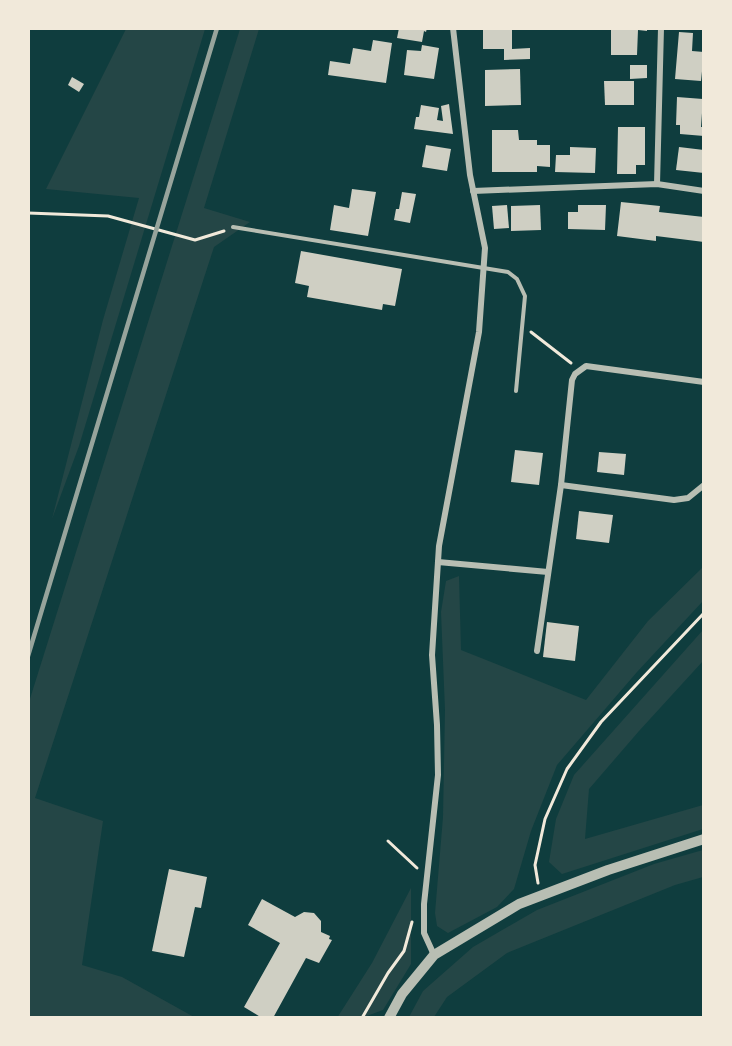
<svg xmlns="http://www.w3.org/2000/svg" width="732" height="1046" font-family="Georgia,serif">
<rect width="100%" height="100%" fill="#0f3d3e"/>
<g fill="#244646">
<path d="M126,29h79l-126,417 -27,73 51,-199 36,-122 -93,-9z"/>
<path d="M240,29h19l-55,179 46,14 -36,25 -179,551 68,23 -21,144 40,12 72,40 -165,1v-316z"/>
<path d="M703,567v34l-66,71 -80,93 -26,66 -17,58 -17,18 -49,26 -11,-7 -2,-13 8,-96 2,-107 -4,-98 5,-31 13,-5 2,74 125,50 62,-79z"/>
<path d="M703,630v31l-64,70 -50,58 -4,50 118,-34v24l-141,45 -13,-12 7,-43 18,-44z"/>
<path d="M703,850v27l-28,8 -168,68 -60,44 -13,20h-25l14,-26 50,-44 64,-37 117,-46z"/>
<path d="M411,888v76l-28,46 -19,7 -27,1 35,-55z"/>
</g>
<g fill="#cfcfc3">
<path d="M399,28h28l-1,4 -2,-1 -2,11 -25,-4z"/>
<path d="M483,28h29v21l18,-1v11l-26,1v-11h-21z"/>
<path d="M611,28h36v3l-9,-1 -1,25h-26z"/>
<path d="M679,32l14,1 -1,18 12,1 -3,29 -26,-2z"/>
<path d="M373,40l19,3 -6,40 -58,-8 2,-14 20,3 3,-16 18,3z"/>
<path d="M422,45l17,3 -5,31 -30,-4 3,-25 14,1z"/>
<path d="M630,65h17v13l-17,1z"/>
<path d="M520,69l1,36 -36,1v-36z"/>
<path d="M72,77l12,7 -5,8 -11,-7z"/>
<path d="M604,81h30v24h-29z"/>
<path d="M677,97l26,2 -2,28h3v9l-24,-2v-9h-4z"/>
<path d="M449,104l4,30 -39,-5 2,-12h3l2,-12 18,3 -2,12 6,1 -2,-15z"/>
<path d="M618,127h27v38h-9v9h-19z"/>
<path d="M492,130h26l1,10h18v5h13v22l-13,-1v6h-45z"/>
<path d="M426,145l25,4 -4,22 -25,-4z"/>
<path d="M570,147l26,1 -1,25 -40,-1 1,-17h14z"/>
<path d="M679,147l25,3v23l-28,-3z"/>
<path d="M352,189l24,3 -8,44 -38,-6 4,-25 15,3z"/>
<path d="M402,192l14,2 -6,29 -16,-3 2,-11h3z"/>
<path d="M621,202l39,4 -1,6 45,5v25l-48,-6v5l-39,-5z"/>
<path d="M507,205l2,23 -15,1 -2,-23z"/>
<path d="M540,205l1,25 -30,1v-25z"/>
<path d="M578,205h28l-1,25 -37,-1v-17h10z"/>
<path d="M301,251l101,18 -7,37 -12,-2 -1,6 -75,-13 2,-11 -14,-3z"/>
<path d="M515,450l28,3 -4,32 -28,-3z"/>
<path d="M599,452l27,2 -2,21 -27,-3z"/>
<path d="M579,511l34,4 -4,28 -33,-4z"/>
<path d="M547,622l32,4 -4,35 -32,-4z"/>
<path d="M169,869l38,8 -6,31 -6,-1 -11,50 -32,-6z"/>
<path d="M262,899l33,18 9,-5 10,1 7,8v11l9,4 -1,3 3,1 -13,23 -13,-5 -33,60h-11l-18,-11 36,-64 -32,-18z"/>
</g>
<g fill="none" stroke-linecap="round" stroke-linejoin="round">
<g stroke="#f1e9da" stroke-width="3">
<path d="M28,213l80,3 87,24 29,-9"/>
<path d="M531,332l40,31"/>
<path d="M388,841l29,27"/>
<path d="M538,883l-3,-18 10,-46 22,-50 34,-47 103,-109"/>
<path d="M362,1018l26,-45 16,-22 8,-29"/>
</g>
<path stroke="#b8beb3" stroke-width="4" d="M233,227l275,45 9,7 8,17 -9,95"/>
<g stroke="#b8beb3" stroke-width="6">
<path d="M657,184l4,-156"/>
<path d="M473,191l184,-7 47,7"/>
<path d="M561,485l113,15 14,-2 16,-13"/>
<path d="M438,562l110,10"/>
<path d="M537,651l24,-166 11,-105 3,-6 11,-8 118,16"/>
<path d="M434,955l-10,-22v-29l14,-129 -1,-50 -5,-70 7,-109 40,-214 6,-84 -15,-73 -17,-147"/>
</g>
<path stroke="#b8beb3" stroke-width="10" d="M389,1018l13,-24 32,-39 85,-51 89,-34 96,-31"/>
<path stroke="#97a49c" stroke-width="4.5" d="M28,656l189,-628"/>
</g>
<rect width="732" height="1046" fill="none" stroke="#f1e9da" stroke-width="60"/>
</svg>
